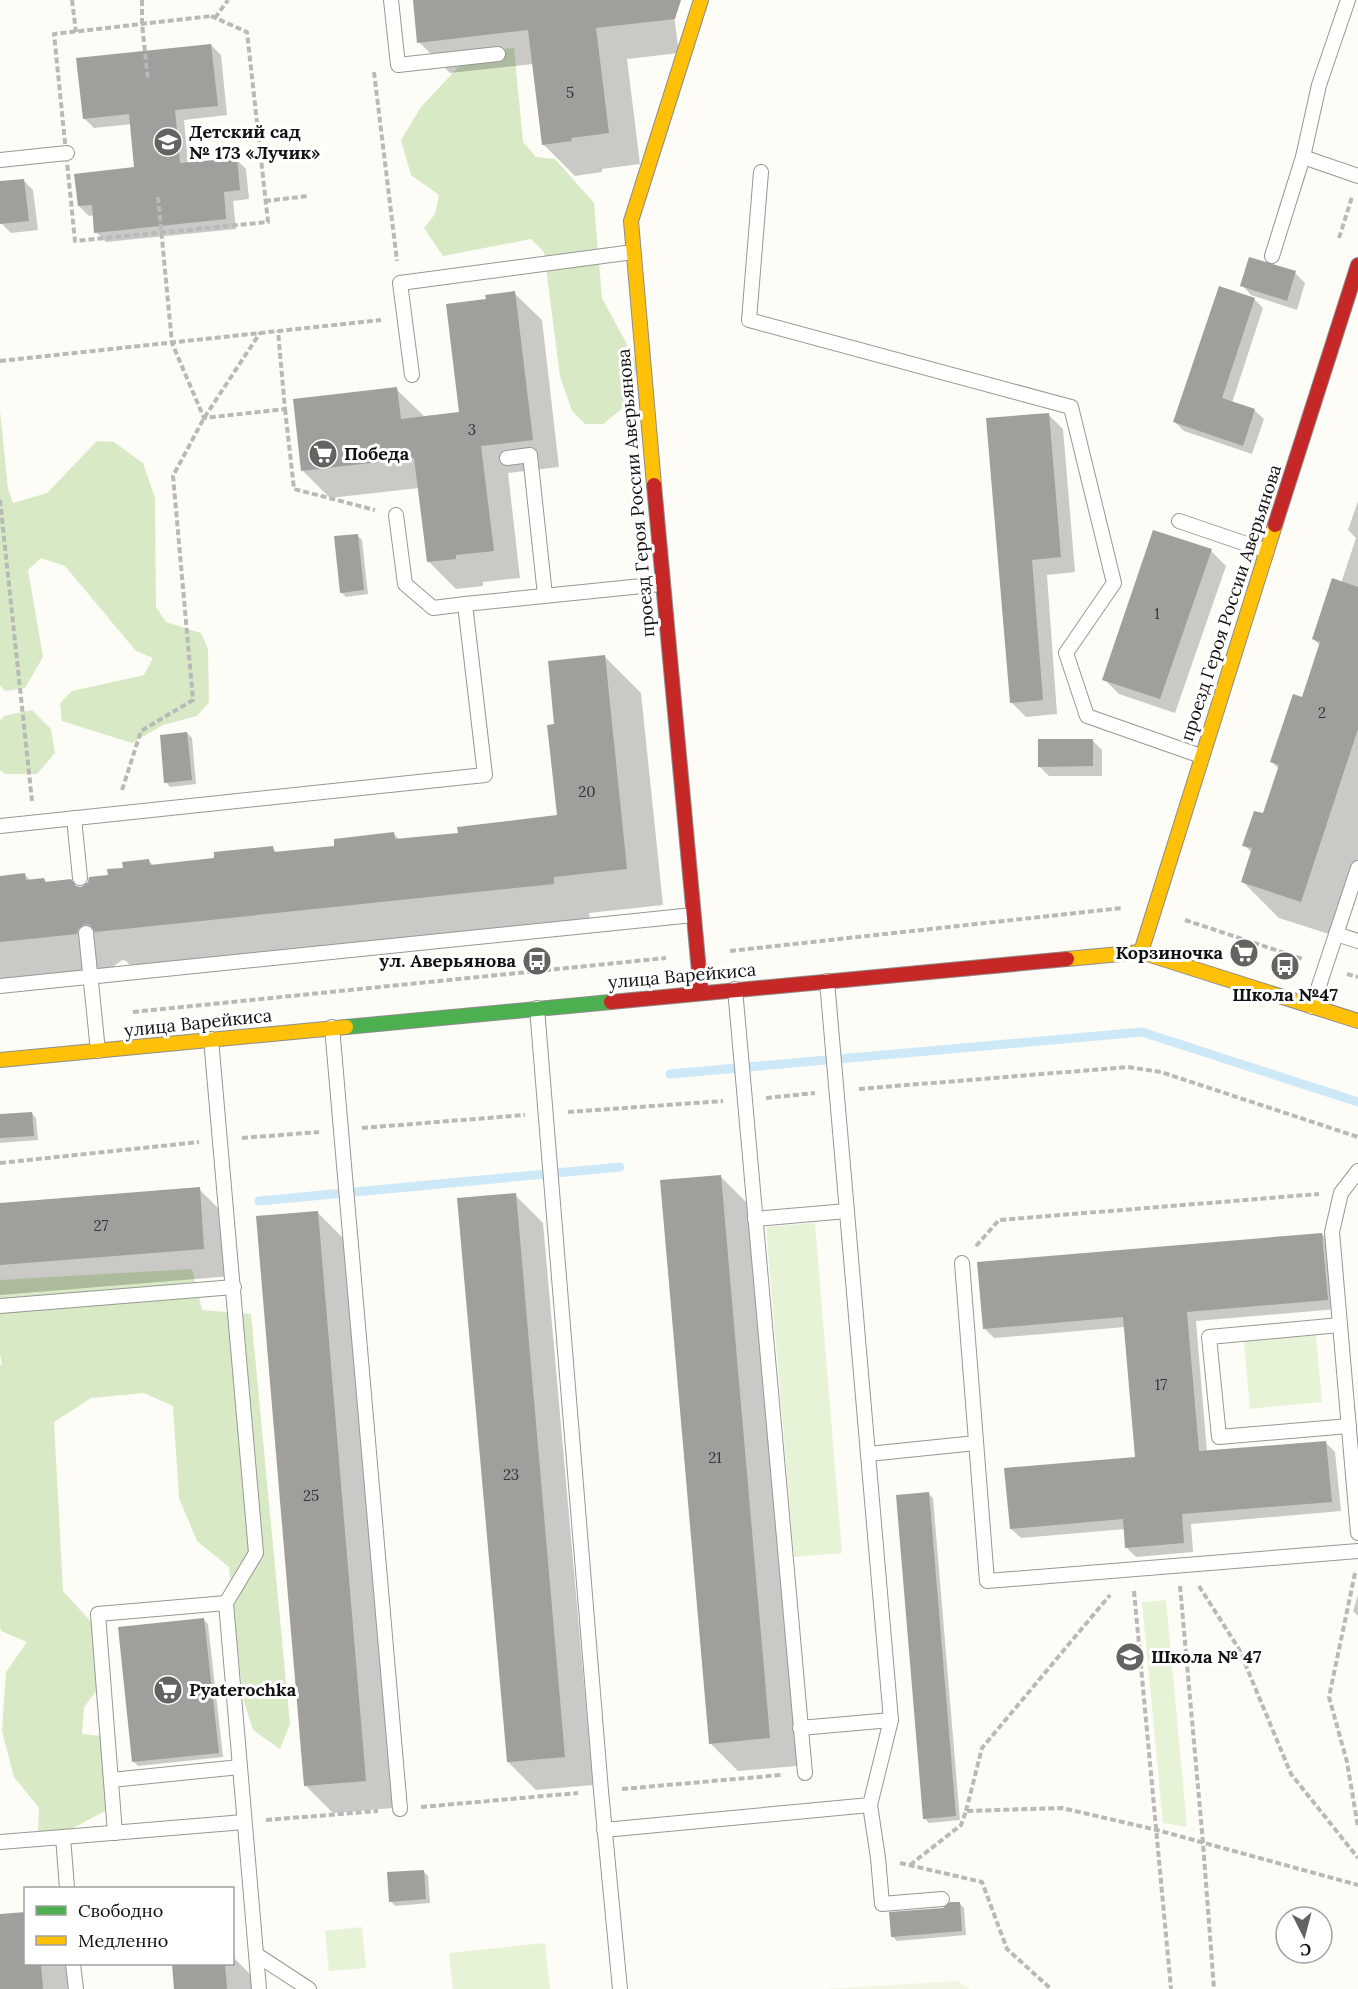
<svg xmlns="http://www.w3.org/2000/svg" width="1358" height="1989" font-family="Lora,serif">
<rect width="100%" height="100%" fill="#fdfcf7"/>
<g fill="#e7f3d7">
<path d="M815,1223l27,330 -48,4 -28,-330z"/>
<path d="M1316,1335l6,67 -72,7 -6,-68z"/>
<path d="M1166,1600l21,227 -24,-4 -21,-221z"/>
<path d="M362,1927l4,41 -37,3 -4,-40z"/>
<path d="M545,1943l5,46h-97l-4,-36z"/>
</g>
<g fill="#d8eac5">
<path d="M514,48l9,94 13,15 19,2 39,44 8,95 35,65 -5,38 -29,23h-18l-13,-13 -12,-35 -16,-124 -13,-13 -88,17 -19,-28 11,-14 4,-19 -28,-20 -10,-35 20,-33 42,-45 15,-11z"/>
<path d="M0,411l8,78 5,14 34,-10 50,-52 17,1 29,21 12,35 1,109 10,15 35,11 7,16 1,53 -12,14 -34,9 -31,18 -70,-22 -2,-18 12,-12 72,-16 9,-17 -17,-7 -71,-85 -24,-8 -13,12 15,87 -18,31 -20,3 -5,-6z"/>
<path d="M32,710l19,19 4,24 -18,21h-32l-5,-4v-49l4,-5z"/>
<path d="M192,1269l10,41 49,4 39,410 -10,25 -27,-19 -10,-32 -14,-131 -32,-26 -18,-43 -6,-92 -29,-13 -53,5 -37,24 9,169 41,45 4,40 -24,31 -2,27 31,3 -6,73 -43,23 -26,-2 1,-23 -25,-31 -12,-46 4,-59 21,-30 -26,-11 -1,-4v-262l2,-1 -2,-10v-74z"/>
</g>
<path fill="#f0f6e1" d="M957,1981l13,8h-145z"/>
<g fill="#0003">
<path d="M414,0h258l7,53 -52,6 13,105 -38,5v3l-27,4 -32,-32 -10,-80 -83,9 -31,-31z"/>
<path d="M211,45l10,10 6,60 -43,5 4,44 48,-5 10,10 3,30 -16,2 3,28 -130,13 -10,-10 -2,-17 -5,1 -10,-10 57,-37 -4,-45 -38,4 -10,-10z"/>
<path d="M23,180l10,10 5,40 -27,3 -10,-10 -1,-40z"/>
<path d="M1295,273l10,10 -8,27 -46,-15 -9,-10z"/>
<path d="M514,293l28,27 17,147 -51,6 12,105 -37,4v4l-27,3 -28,-28 -9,-73 -89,10 -27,-27 93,-82 28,27 36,-3 28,-113z"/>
<path d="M1254,299l9,9 -31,95 22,7 10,9 -12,35 -68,-23 -9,-9z"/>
<path d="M1048,414l15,15 12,143 -28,3 10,139 -31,3 -15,-15z"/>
<path d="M1358,501v375l-20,61 -59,-19 -37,-37 10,-28 -8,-8 20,-30 15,-46 -7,-7 31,-63 17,-54 -7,-6 28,-56 15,-45 -8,-8z"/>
<path d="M357,535l5,5 6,54 -22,3 -5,-5z"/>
<path d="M1211,551l15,15 -51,147 -56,-19 -15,-15z"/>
<path d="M604,656l37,37 22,212 -74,8 1,7 -457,48 -7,-7 -4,-1 -8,6 -1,4 -113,12v-98l25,-9 6,6 13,-2 4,5 34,4 67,-27 5,5 62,-6 57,-12 5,6 58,-7 58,-13 6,6 59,-6 100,-17 -3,-92z"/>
<path d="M187,733l5,5 4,46 -26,3 -4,-5z"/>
<path d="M1092,740l10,10v26h-53l-10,-10z"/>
<path d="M32,1113l4,5 2,22 -38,3v-27z"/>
<path d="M720,1176l28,28 49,562 -59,5 -28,-28z"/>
<path d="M199,1189l28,28 5,59 -232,19v-90z"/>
<path d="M515,1195l28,28 50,562 -57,5 -28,-28z"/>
<path d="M318,1213l28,28 47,567 -60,5 -28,-28z"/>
<path d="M1322,1234l9,10 6,65 -141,12 11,131 118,-10 10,10 6,59 -150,13 2,28 -57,5 -9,-9 -2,-19 -104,9 -10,-9 125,-71 -11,-131 -131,11 -10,-10z"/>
<path d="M928,1493l5,5 27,322 -31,3 -5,-5z"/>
<path d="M1358,1595v21l-5,-5z"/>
<path d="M204,1620l4,4 15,133 -85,9 -4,-4z"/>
<path d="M423,1871l5,5 2,27 -35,3 -4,-5z"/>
<path d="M959,1903l5,5 2,27 -69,6 -5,-5z"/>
<path d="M0,1915l26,49h40l2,25h-68z"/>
<path d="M232,1956l19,19 1,14h-76l-2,-25h58z"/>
</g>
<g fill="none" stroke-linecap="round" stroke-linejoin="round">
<g stroke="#cde8f7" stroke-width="9">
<path d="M670,1074l472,-42 216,70"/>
<path d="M259,1201l361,-34"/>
</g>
</g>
<g fill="#a19f9c">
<path d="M413,0h268l-6,19 -79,9 13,105 -38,5 1,3 -30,4 -14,-115 -111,13z"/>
<path d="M211,44l7,62 -43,4 5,53 57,-5 3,32 -16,2 2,27 -132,14 -2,-28 -14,1 -4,-32 60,-7 -5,-53 -46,5 -7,-61z"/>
<path d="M24,179l5,42 -29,3v-43z"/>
<path d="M1249,257l47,14 -9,30 -47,-15z"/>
<path d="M1219,286l36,12 -33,100 33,11 -12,37 -70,-24z"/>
<path d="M515,291l18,149 -52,6 13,105 -38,4v4l-29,3 -13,-104 -113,13 -8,-72 104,-12 4,32 58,-7 -13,-108 40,-5 -1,-4z"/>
<path d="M1049,413l12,144 -29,3 11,140 -33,3 -24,-285z"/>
<path d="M1153,530l59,19 -52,150 -58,-19z"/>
<path d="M358,534l6,56 -24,3 -6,-57z"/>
<path d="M1332,578l26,9v142l-57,173 -60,-20 11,-34 -10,-2 12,-35 9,2 16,-48 -9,-3 23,-68 9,3 18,-55 -8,-3z"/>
<path d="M605,655l22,214 -73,8v7l-459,48 -5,-7 -5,-1 -7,5 -1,5 -77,8v-66l25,-3 1,7 18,-2 1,4 26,-3 5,7 5,1 7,-5 1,-5 19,-2 -1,-6 16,-1 -1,-6 27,-3 1,6 64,-7v-6l59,-6 1,6 60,-6v-7l60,-7 1,7 63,-6 -1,-6 100,-12 -10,-90 7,-1 -6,-63z"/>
<path d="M187,732l5,48 -28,3 -4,-48z"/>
<path d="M1038,739h55v27l-55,1z"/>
<path d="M32,1112l2,24 -34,2v-24z"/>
<path d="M721,1175l49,563 -61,6 -49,-564z"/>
<path d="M200,1187l4,62 -204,16v-62z"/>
<path d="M516,1193l49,564 -58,5 -50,-564z"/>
<path d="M318,1211l48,570 -62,5 -48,-570z"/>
<path d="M1322,1233l6,67 -141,12 12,139 127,-10 6,61 -150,12 2,29 -59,5 -2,-29 -113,10 -6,-61 131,-11 -12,-140 -140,12 -6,-67z"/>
<path d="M929,1492l27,324 -33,3 -27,-324z"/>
<path d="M204,1618l15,135 -87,9 -14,-135z"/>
<path d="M424,1870l2,29 -37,3 -2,-30z"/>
<path d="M950,1902h10l2,29 -71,6 -2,-25 54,-4z"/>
<path d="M26,1912v52h15l2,25h-43v-75z"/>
<path d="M172,1964h53l2,25h-53z"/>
</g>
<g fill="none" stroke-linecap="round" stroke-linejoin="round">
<g stroke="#979795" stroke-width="16">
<g id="lane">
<path d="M391,0l7,65 100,-11"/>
<path d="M1303,157l55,19"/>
<path d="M0,160l67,-7"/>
<path d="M761,172l-12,148 322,87 43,176 -48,70 21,63 114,40"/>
<path d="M1272,256l31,-99 16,-72 29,-85"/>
<path d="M412,375l-12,-92 233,-31"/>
<path d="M507,458l23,-3 15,140"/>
<path d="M396,515l9,69 28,24 32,-4"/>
<path d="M1179,521l88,30"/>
<path d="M74,818l6,60"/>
<path d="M0,826l485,-51 -20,-171 197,-20"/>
<path d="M86,933l12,118"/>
<path d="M1336,934l22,7"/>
<path d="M0,986l693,-71"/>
<path d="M735,989l70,784"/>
<path d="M1312,1007l46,-139"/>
<path d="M537,1008l64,783 19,198"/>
<path d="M332,1027l68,782"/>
<path d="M211,1039l45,514 -30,50 33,386"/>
<path d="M1358,1171l-17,22 -9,39 26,301"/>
<path d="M755,1219l92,-8"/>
<path d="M962,1263l25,318 371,-30"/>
<path d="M0,1306l234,-19"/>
<path d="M1340,1325l-131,12 10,100 130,-11"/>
<path d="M868,1454l108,-11"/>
<path d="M800,1728l91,-8"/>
<path d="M111,1780l129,-13"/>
<path d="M870,1805l8,53 4,46 60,-5"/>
<path d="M604,1830l266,-25 21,-85 -64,-739"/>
<path d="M115,1833l-17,-219 128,-11"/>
<path d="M63,1837l181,-15"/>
<path d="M0,1842l63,-5 4,51"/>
<path d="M257,1955l52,34"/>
<path d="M73,1964l3,25"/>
</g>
</g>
<g stroke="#8e8d8b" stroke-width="16">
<path id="fast" d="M346,1027l265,-25"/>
</g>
<g stroke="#8e8d8b" stroke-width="16">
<g id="slow">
<path d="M654,485l-23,-264 70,-221"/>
<path d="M1141,952l134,-427"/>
<path d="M1067,959l74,-7 217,69"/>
<path d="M0,1060l346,-33"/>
</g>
</g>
<g stroke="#8e8d8b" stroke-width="16">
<g id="jam">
<path d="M654,485l47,508"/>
<path d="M1275,525l83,-260"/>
<path d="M611,1002l456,-43"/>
</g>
</g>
<g stroke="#b9b9b8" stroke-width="4" stroke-dasharray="6 3" stroke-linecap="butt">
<path d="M72,0l4,32"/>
<path d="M142,0v23l6,58"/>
<path d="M211,16l36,16 21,190 -193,19 -21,-207z"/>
<path d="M215,18l13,-18"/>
<path d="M374,72l23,189"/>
<path d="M158,197l14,146 32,75 81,-9 -7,-78"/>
<path d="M265,201l43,-5"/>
<path d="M1339,238l13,-41"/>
<path d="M0,361l381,-41"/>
<path d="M285,409l9,80 81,21"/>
<path d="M0,500l32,301"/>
<path d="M122,790l19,-59 52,-31 -20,-224 31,-58 56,-85"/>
<path d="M1185,920l118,39"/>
<path d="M730,951l392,-43"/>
<path d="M1347,974l11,3"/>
<path d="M133,1012l533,-54"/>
<path d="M859,1089l269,-22 33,5 197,65"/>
<path d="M766,1098l49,-5"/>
<path d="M568,1112l155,-11"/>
<path d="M362,1128l163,-13"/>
<path d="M242,1138l77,-6"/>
<path d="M0,1163l199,-21"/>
<path d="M976,1246l23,-26 320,-26"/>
<path d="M1355,1573l-26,124 18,65 11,65"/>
<path d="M1180,1586l23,257 11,146"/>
<path d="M1199,1586l40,63 52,125 67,84"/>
<path d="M1134,1591l37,398"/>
<path d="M622,1789l159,-14"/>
<path d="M421,1807l157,-14"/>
<path d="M966,1811l16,-63 128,-153"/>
<path d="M266,1820l112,-9"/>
<path d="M900,1863l82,19 25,67 44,40"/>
<path d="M910,1865l51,-40 5,-14 96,-3 95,22 201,55"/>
</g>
<use href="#lane" stroke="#fffffe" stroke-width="14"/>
<use href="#fast" stroke="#4caf50" stroke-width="14"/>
<use href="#slow" stroke="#ffc107" stroke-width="14"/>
<use href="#jam" stroke="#c62828" stroke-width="14"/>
</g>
<defs>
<g id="school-disc" transform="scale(1.5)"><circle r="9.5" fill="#646362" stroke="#fff"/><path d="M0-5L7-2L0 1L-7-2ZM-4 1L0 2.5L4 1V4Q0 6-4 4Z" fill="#fff"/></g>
<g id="supermarket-disc" transform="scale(1.5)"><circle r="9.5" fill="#646362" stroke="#fff"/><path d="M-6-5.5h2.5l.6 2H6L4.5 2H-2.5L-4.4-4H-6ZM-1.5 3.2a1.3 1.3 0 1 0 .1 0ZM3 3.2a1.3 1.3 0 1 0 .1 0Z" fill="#fff"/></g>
<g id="bus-disc" transform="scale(1.5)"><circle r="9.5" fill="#646362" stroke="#fff"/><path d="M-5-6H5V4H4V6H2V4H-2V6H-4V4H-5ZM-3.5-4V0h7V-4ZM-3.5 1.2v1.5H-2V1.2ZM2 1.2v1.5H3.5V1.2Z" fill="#fff"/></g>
</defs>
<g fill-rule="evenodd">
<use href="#school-disc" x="168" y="142"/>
<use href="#supermarket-disc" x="323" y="454"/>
<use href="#supermarket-disc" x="1244" y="953"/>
<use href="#bus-disc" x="537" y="961"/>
<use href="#bus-disc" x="1285" y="966"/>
<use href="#school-disc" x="1130" y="1657"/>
<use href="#supermarket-disc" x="168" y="1690"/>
</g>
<g text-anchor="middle" stroke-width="6" stroke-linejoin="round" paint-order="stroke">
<g font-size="15" fill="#353434">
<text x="570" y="98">5</text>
<text x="472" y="435">3</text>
<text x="1157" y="619">1</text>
<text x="1322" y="718">2</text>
<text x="587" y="797">20</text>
<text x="101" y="1231">27</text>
<text x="1161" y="1390">17</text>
<text x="715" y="1463">21</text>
<text x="511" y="1480">23</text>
<text x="311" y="1501">25</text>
</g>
<g font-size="18" font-weight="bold" fill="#111" stroke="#fff" text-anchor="start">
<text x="189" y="138">Детский сад<tspan x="189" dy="21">№ 173 «Лучик»</tspan></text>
<text x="344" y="460">Победа</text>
<text x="1223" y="959" text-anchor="end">Корзиночка</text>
<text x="516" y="967" text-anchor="end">ул. Аверьянова</text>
<text x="1285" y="1001" text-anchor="middle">Школа №47</text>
<text x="1151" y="1663">Школа № 47</text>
<text x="189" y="1696">Pyaterochka</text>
</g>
<g font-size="18" fill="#111" stroke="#fff">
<text transform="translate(636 493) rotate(-95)" y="6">проезд Героя России Аверьянова</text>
<text transform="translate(1231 603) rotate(-72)" y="6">проезд Героя России Аверьянова</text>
<text transform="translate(682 976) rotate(-5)" y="6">улица Варейкиса</text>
<text transform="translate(198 1023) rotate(-6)" y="6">улица Варейкиса</text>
</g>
</g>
<rect x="24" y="1887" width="210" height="78" fill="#ffffff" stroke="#a0a0a0" stroke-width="1.5"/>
<rect x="36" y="1906" width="30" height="9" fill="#4caf50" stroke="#a0a0a0" stroke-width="1.5"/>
<text x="78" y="1917" font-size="18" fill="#111111">Свободно</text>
<rect x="36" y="1936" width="30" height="9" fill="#ffc107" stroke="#a0a0a0" stroke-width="1.5"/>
<text x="78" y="1947" font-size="18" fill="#111111">Медленно</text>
<g transform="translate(1304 1935) rotate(174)"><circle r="28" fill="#ffffff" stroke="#a0a0a0" stroke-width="1.5"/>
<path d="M0-4.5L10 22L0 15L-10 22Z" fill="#646362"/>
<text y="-9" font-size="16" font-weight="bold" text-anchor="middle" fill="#111111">С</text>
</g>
</svg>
